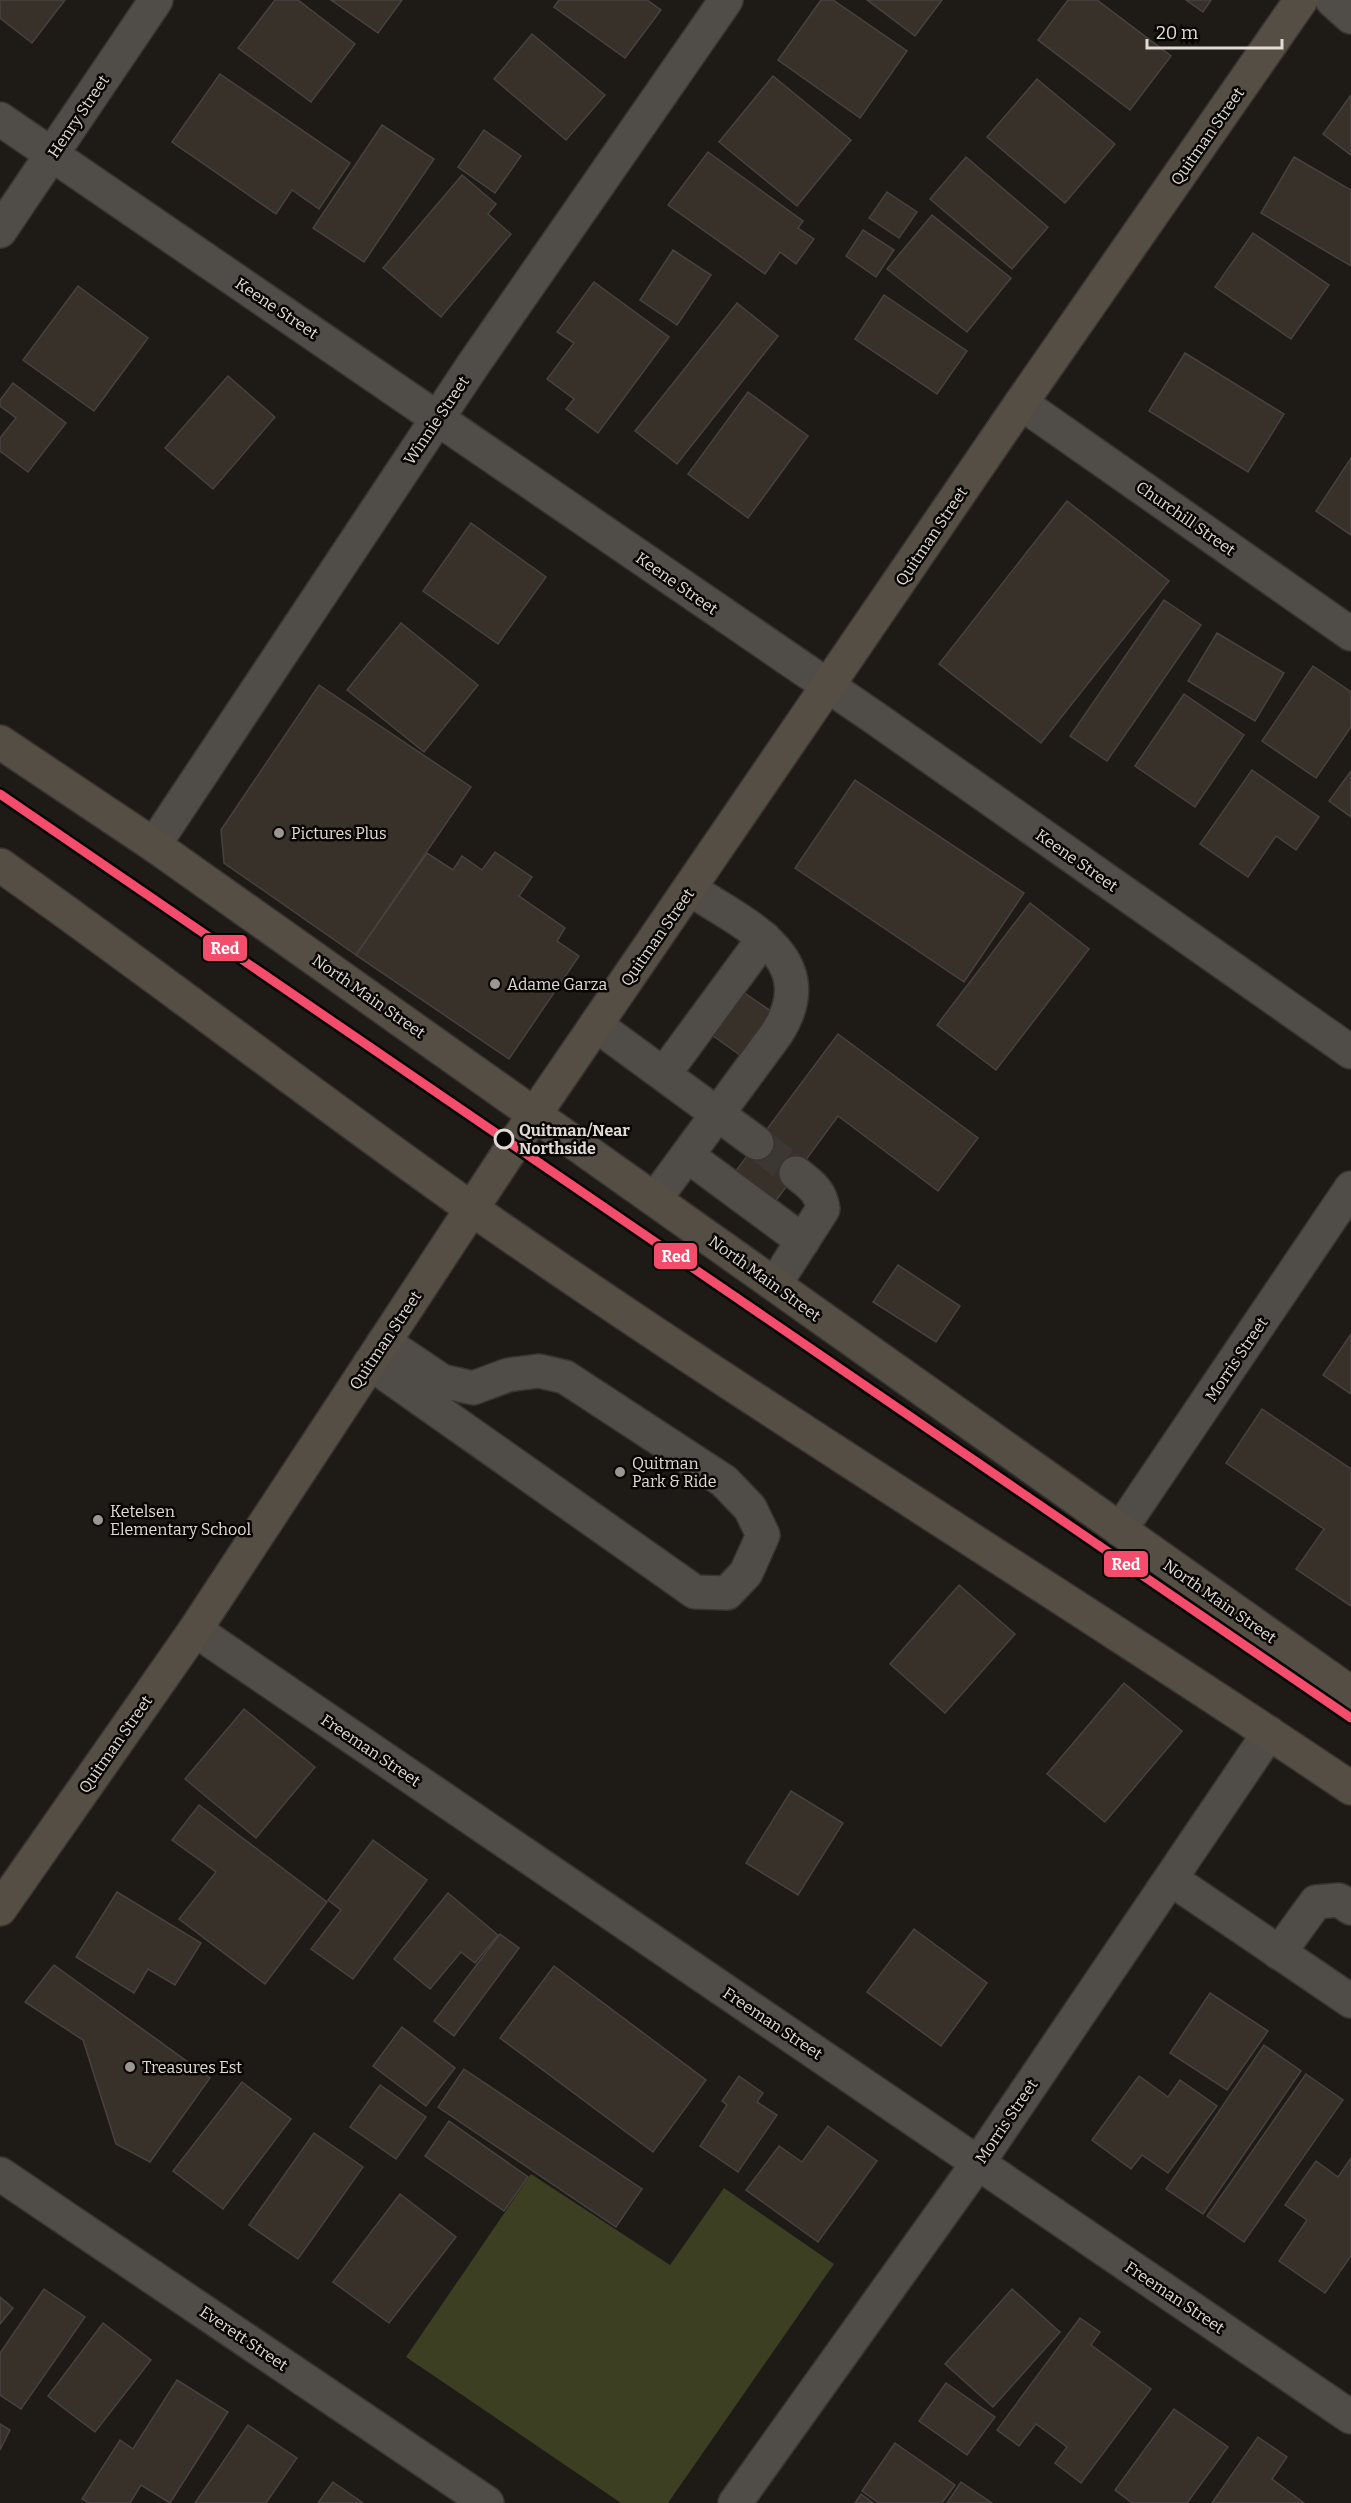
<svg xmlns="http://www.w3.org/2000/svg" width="1351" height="2503" font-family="Bitter,serif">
<rect width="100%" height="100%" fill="#1e1a16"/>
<path fill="#3c3f21" d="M531,2174l139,91 54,-77 110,76 -166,239h-47l-215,-146z"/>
<g fill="#38312a" stroke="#46423f" stroke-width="1.5">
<path d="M0,0h65l-33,43 -32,-25z"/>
<path d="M275,0h23l57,44 -44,58 -73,-54z"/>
<path d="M331,0h71l-24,33z"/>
<path d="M559,0h88l14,10 -36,48 -71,-51z"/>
<path d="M821,0h12l74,51 -47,67 -82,-58z"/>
<path d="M867,0h75l-27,36z"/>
<path d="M1068,0h29l74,56 -41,54 -92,-70z"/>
<path d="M1186,0h25l-8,12z"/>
<path d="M532,34l73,61 -39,45 -72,-61z"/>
<path d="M220,74l130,89 -31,46 -27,-19 -16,24 -104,-72z"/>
<path d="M773,76l78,64 -54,66 -78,-64z"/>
<path d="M1037,79l78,65 -50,59 -78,-66z"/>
<path d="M1351,95v60l-28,-21z"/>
<path d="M382,125l52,34 -70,103 -51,-34z"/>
<path d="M484,130l37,26 -26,37 -37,-26z"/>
<path d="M708,152l95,69 -5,7 16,11 -18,25 -16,-12 -15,22 -97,-69z"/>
<path d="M966,157l82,70 -36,42 -82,-70z"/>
<path d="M1294,157l57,33v76l-90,-53z"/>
<path d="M462,175l34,29 -8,10 23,20 -70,83 -58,-49z"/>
<path d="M887,192l30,20 -18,26 -30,-20z"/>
<path d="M932,215l79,63 -44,54 -80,-63z"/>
<path d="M863,230l31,20 -18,27 -30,-21z"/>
<path d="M1253,233l76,52 -38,54 -76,-52z"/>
<path d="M673,250l38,25 -34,50 -37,-25z"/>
<path d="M594,282l75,55 -71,96 -32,-24 8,-10 -27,-20 27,-36 -17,-11z"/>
<path d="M78,286l70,52 -54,73 -71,-51z"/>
<path d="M884,295l83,56 -30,43 -82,-55z"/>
<path d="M737,303l41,33 -101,128 -42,-33z"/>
<path d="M1185,353l99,61 -36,58 -99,-61z"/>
<path d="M228,376l47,41 -62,72 -48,-41z"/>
<path d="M13,383l53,40 -38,49 -28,-21v-13l16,-20 -16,-12v-6z"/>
<path d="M748,392l60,44 -60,82 -60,-44z"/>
<path d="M1351,458v77l-35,-24z"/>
<path d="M1067,501l102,80 -128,162 -102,-79z"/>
<path d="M471,523l75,54 -48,67 -75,-53z"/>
<path d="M1164,600l37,25 -94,136 -37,-25z"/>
<path d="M401,623l77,62 -54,67 -77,-62z"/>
<path d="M1217,633l67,40 -29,48 -67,-40z"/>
<path d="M1313,666l38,26v35l-35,51 -54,-37z"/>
<path d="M319,685l152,102 -115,168 -132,-92 -3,-33z"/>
<path d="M1184,694l60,41 -49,72 -60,-41z"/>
<path d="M1252,770l67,47 -23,33 -20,-14 -28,41 -48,-33z"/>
<path d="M1351,771v46l-22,-16z"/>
<path d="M855,780l169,113 -60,89 -169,-114z"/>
<path d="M495,852l37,25 -13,19 46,32 -8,13 22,15 -70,103 -153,-104 71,-102 26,17 9,-14 20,14z"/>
<path d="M1030,903l59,46 -93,121 -59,-45z"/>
<path d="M736,987l39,27 -31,44 -39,-28z"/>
<path d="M838,1034l140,104 -40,53 -100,-75 -63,86 -40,-30z"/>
<path d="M898,1265l62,41 -24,36 -63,-40z"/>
<path d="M1351,1334v60l-28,-19z"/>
<path d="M1262,1409l89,60v137l-55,-37 28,-40 -98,-66z"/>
<path d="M959,1585l56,49 -70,79 -55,-49z"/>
<path d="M1124,1683l58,48 -77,91 -58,-48z"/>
<path d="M244,1709l71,58 -59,71 -71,-59z"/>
<path d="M791,1791l52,32 -45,72 -52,-32z"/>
<path d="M199,1805l128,97 -62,82 -86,-65 37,-47 -44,-32z"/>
<path d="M373,1840l54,40 -74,99 -42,-30 30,-39 -13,-10z"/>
<path d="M117,1892l84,51 -26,42 -27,-16 -14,24 -58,-36z"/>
<path d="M448,1893l50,42 -23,28 -14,-11 -31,37 -36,-30z"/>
<path d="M914,1929l73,54 -46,63 -74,-54z"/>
<path d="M500,1934l19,14 -65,88 -20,-15z"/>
<path d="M54,1965l156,113 -60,84 -34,-18 -33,-104 -58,-38z"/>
<path d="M554,1966l152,114 -53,72 -153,-114z"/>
<path d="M1210,1993l58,38 -41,59 -57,-37z"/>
<path d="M402,2027l53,41 -29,38 -53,-40z"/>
<path d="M1264,2045l37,26 -98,143 -37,-25z"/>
<path d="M464,2069l178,120 -26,38 -178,-120z"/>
<path d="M1306,2074l37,26 -99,142 -37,-26z"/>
<path d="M739,2076l24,17 -6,9 20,13 -39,57 -38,-26 27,-41 -5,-4z"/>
<path d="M1139,2076l29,21 12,-17 37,26 -49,67 -26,-18 -11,14 -39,-29z"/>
<path d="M242,2082l49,37 -68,90 -50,-38z"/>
<path d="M380,2085l46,32 -30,42 -46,-32z"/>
<path d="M449,2121l79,56 -24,34 -79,-55z"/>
<path d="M828,2126l49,35 -59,81 -72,-52 33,-44 23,16z"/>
<path d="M314,2133l49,34 -65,92 -49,-34z"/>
<path d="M1351,2158v98l-26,37 -46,-32 28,-41 -22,-15 31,-44 22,16z"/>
<path d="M400,2194l56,43 -67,86 -56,-41z"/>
<path d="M44,2289l41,28 -64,92 -21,-14v-42z"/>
<path d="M1012,2289l48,43 -67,75 -48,-43z"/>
<path d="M0,2297l13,11 -13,16z"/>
<path d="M1080,2318l20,14 -9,13 60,44 -70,94 -26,-20 12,-16 -31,-23 -17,22 -22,-16z"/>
<path d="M103,2323l48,37 -56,72 -47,-36z"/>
<path d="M177,2380l51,32 -58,91 -29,-18 -11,18h-41l-7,-4 38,-59 13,9z"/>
<path d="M946,2383l49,34 -28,38 -48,-34z"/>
<path d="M1174,2409l54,38 -41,56h-55l-17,-13z"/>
<path d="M0,2424l10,6 -10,20z"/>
<path d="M248,2425l49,33 -31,45h-71z"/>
<path d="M1258,2437l29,20 -15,22 32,24h-92z"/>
<path d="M895,2443l60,42 -13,18h-63l-17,-12z"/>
<path d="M333,2482l30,21h-45z"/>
<path d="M961,2482l31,21h-45z"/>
<path d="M861,2494l12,9h-18z"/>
</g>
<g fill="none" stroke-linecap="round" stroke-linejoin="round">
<path stroke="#3b3733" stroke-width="33" stroke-dasharray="33 16" stroke-linecap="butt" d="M757,1143l39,30"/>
<g stroke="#373431" stroke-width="36">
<g id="minor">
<path d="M1332,0l19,17"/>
<path d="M0,119l875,599 476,334"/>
<path d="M0,231l156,-231"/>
<path d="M1021,403l330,231"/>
<path d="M154,845l319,-480 253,-365"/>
<path d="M596,1025l161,118"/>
<path d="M664,1074l100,-136"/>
<path d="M688,1156l115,85"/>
<path d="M655,1199l122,-166c48,-76 -34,-109 -87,-144"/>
<path d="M775,1284l48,-75c-2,-18 -13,-25 -27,-36"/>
<path d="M370,1363l325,229 32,1 19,-20 17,-38 -13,-27 -26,-27 -159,-104 -26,-6 -31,4 -35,13 -31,-7 -58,-39"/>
<path d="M1120,1530l231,-342"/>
<path d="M195,1630l1156,787"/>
<path d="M1171,1879l180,122"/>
<path d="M1279,1953l37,-51 23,-2 12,8"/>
<path d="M0,2174l487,329"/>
<path d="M735,2503l243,-340 291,-430"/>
</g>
</g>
<g stroke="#373431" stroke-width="36">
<g id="major">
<path d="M0,742l154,103 1197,848"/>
<path d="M0,865c159,112 313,232 472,344 288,201 588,383 879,579"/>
<path d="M0,1909l195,-279 318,-484 508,-743 280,-403"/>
</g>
</g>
<use href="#minor" stroke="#504c48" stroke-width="33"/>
<use href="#major" stroke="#544e45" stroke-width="33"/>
<g stroke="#080604" stroke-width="14">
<path id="rail-1" d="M0,794l1351,924"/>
</g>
<use href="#rail-1" stroke="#f44d6c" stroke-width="9"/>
</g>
<g fill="#9d9793" stroke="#080604" stroke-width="2">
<circle cx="279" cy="833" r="6"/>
<circle cx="495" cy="984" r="6"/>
<circle cx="620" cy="1472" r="6"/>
<circle cx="98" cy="1520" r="6"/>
<circle cx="130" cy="2067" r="6"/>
</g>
<circle fill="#080604" stroke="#e1dbd6" stroke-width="3" cx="504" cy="1139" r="9"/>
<g text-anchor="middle" stroke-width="5" stroke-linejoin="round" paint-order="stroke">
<g font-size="16" fill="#e1dbd6" stroke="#080604">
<text transform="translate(78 116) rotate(-56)" y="6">Henry Street</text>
<text transform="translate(1207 136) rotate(-55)" y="6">Quitman Street</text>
<text transform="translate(277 308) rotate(34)" y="6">Keene Street</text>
<text transform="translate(436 420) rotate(-56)" y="6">Winnie Street</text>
<text transform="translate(1186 518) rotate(35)" y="6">Churchill Street</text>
<text transform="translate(931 536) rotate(-56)" y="6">Quitman Street</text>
<text transform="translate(677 583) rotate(35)" y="6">Keene Street</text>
<text transform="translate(1077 860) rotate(35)" y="6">Keene Street</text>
<text transform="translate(657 937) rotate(-55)" y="6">Quitman Street</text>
<text transform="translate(369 996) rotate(35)" y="6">North Main Street</text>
<text transform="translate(765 1278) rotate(36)" y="6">North Main Street</text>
<text transform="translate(385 1340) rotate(-56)" y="6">Quitman Street</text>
<text transform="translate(1236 1359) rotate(-56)" y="6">Morris Street</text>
<text transform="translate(1220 1601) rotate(35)" y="6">North Main Street</text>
<text transform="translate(115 1744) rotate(-55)" y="6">Quitman Street</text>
<text transform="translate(371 1750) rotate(34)" y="6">Freeman Street</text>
<text transform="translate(773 2023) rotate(34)" y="6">Freeman Street</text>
<text transform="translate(1006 2121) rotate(-56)" y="6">Morris Street</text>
<text transform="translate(1175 2297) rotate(34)" y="6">Freeman Street</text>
<text transform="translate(244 2338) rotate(34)" y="6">Everett Street</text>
</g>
<g font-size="16" fill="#e1dbd6" stroke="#080604" text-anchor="start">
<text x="291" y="839">Pictures Plus</text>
<text x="507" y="990">Adame Garza</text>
<text x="632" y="1469">Quitman<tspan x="632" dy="18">Park &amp; Ride</tspan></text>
<text x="110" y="1517">Ketelsen<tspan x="110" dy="18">Elementary School</tspan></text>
<text x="142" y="2073">Treasures Est</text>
</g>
<g font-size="16" font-weight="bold" fill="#e1dbd6" stroke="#080604" text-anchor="start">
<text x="519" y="1136">Quitman/Near<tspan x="519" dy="18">Northside</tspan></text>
</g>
</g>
<g stroke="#080604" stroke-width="2">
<rect x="202" y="934" width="46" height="28" rx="6" fill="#f44d6c"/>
<rect x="653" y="1242" width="45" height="28" rx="6" fill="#f44d6c"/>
<rect x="1103" y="1550" width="46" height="28" rx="6" fill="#f44d6c"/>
</g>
<g font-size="16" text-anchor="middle" font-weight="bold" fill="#fff">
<text x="225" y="954">Red</text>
<text x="676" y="1262">Red</text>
<text x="1126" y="1570">Red</text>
</g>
<path d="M1147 39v9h135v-9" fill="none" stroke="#e1dbd6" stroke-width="3"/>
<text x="1156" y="39" font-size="18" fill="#e1dbd6" stroke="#080604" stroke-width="4.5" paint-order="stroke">20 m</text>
</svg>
